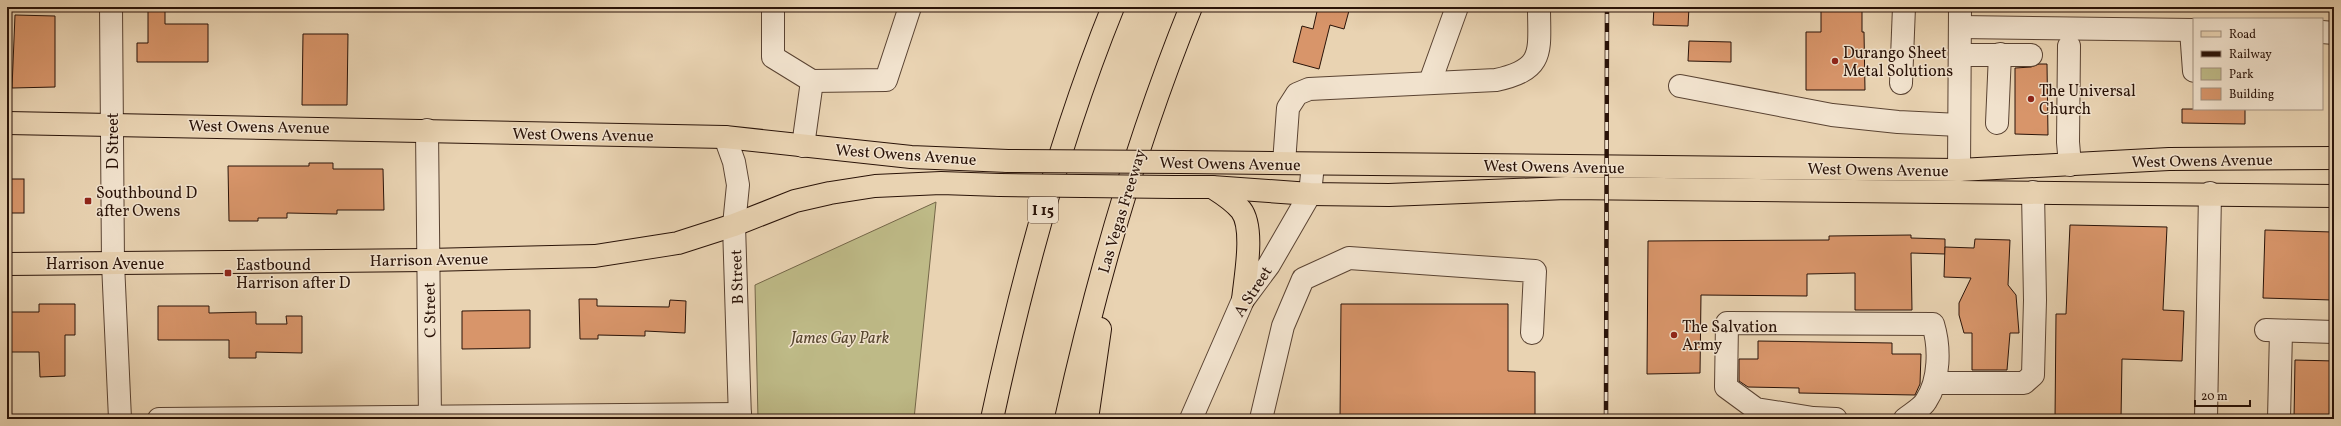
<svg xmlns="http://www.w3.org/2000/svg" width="2341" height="426" font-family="Vollkorn,serif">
<rect width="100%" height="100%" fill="#e9d3b2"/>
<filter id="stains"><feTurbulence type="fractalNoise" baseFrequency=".005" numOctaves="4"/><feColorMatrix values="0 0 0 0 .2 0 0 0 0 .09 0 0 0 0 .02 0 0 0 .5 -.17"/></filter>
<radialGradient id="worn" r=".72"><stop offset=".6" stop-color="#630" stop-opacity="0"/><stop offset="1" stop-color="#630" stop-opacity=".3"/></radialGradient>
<path fill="#beba87" stroke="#746648" d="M936,202l-22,217h-156l-3,-134z"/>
<g fill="#d8956a" stroke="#2a1308">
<path d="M148,7h17v17h43v38h-71v-19h11z"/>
<path d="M1318,7h32l-6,22 -14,-4 -11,44 -26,-7 9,-36 11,3z"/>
<path d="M1654,7h35l-1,19 -35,-1z"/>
<path d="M1821,7h41v25h2l1,58h-59v-58h15z"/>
<path d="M15,15l40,1v71l-43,1z"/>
<path d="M303,34h45l-1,71h-45z"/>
<path d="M1689,41l42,1v20l-43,-1z"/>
<path d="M2039,64h8l1,71 -33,-1v-66l16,-1z"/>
<path d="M2182,109h63v15l-63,-1z"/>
<path d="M309,163h24v6h50l1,41h-47v4l-50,-1v5h-29v3h-29l-1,-55h81z"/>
<rect x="7" y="179" width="17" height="34"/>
<path d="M2070,225l97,2 -4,83 21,1 -2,50 -60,-2 -1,60h-66l1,-105h10z"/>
<path d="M2265,230l67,2 2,51 -2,17 -69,-2z"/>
<path d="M1911,235v3l34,1v15l-34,-1 1,57h-57v-37l-48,1v22l-106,-1 -1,78 -53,1 1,-133 181,-1v-4z"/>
<path d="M1975,239l35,1 -2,45 8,10 3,38h-9l-3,37h-35v-37h-8l-5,-18v-12l12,-25 -27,-1 1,-30 29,1z"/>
<path d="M579,299h18v7l72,1 1,-7 16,1 -1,32 -40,-2v5l-47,-1v4h-18z"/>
<path d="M39,304h36v31h-10v41l-25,1 -1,-25h-32v-40h32z"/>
<path d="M1341,304h167v67l27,1v47h-195z"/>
<path d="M158,306h51v7l47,-1v12h31l-1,-8h16v37l-46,-1v6h-27v-18h-71z"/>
<path d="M530,310v38l-68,1v-38z"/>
<path d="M1758,341l134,2v11h29l-1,30 -5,11 -116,-2v-5l-51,-1 -9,-6v-22h19z"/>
<path d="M2295,360l39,1v58h-40z"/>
</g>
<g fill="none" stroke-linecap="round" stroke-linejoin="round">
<g stroke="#5a4332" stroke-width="24">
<g id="minor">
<path d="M111,7l2,256 7,156"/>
<path d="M773,7v50l39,24 74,-1 24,-73"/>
<path d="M1960,27l234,3"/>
<path d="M2191,30l3,41"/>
<path d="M2322,32l12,1"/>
<path d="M2069,46l-1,96 2,23"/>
<path d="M1960,55h71"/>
<path d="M1430,82l27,-75"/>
<path d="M1901,83l3,-76"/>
<path d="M1680,86l152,29 66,7 61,3"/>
<path d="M1997,123l3,-69"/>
<path d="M427,130l3,289"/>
<path d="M725,137l9,25 4,23 -4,40 6,194"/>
<path d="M803,146l9,-65"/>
<path d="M1284,163l4,-55 9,-14 12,-5 187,-9c50,-11 43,-29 43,-73"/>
<path d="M1959,170l1,-163"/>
<path d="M2266,330l68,2"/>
<path d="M1935,383h89l9,-8 2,-75 -2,-108"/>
<path d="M159,419l581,-5"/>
<path d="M1191,419l52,-119 26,-35 41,-71 3,-30"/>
<path d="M1261,419l22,-93 20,-47 46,-21 186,13 -3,62"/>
<path d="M1836,419l-23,-1 -57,-9 -30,-22 1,-64 206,1c7,23 7,56 -7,77 -4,7 -15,13 -21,18"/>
<path d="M2206,419l4,-226"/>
<path d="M2279,419l2,-88"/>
</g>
</g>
<g stroke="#2a1308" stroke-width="24">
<g id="major">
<path d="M7,123l718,14 186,20 97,4"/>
<path d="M1181,162l778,8 210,-11 165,-1"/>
<path d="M1173,187h39l98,7 79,1 177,-7 768,8"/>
<path d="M1212,187c11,7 21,13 29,23 14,18 4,68 2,90"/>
<path d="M7,264l421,-4 167,-4 83,-13 56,-18 61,-24 35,-8 45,-7 66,-3 59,2"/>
</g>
</g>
<g stroke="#2a1308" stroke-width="24">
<g id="highway">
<path d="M992,419c30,-140 67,-279 121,-412"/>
<path d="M1066,419c31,-140 71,-279 125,-412"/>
<path d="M1087,419l13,-90"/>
</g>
</g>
<use href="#minor" stroke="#f1e2cd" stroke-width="22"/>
<use href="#major" stroke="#e9d3b2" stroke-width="22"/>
<use href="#highway" stroke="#e9d3b2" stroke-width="22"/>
<g stroke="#2a1308" stroke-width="4.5">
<path id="rail" d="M1606,419l1,-412"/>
</g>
<use href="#rail" stroke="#f1e2cd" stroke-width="3" stroke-dasharray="9" stroke-linecap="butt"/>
<g stroke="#2a1308" stroke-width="24" stroke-linecap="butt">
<g id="major-bridge">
<path d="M1008,161l173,1"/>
<path d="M1000,185l173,2"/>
</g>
</g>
<use href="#major-bridge" stroke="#e9d3b2" stroke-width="22"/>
</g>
<g fill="#8f2418" stroke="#f1e2cd" stroke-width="1.5">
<circle cx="1835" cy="61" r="4"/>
<circle cx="2031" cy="99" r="4"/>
<rect x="84" y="197" width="8" height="8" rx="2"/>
<rect x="224" y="269" width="8" height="8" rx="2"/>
<circle cx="1674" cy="335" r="4"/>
</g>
<g text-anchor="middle" stroke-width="3" stroke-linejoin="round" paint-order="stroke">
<rect fill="#f1e2cd" stroke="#665143" stroke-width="1" x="1028" y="197" width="30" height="26" rx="3"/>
<g font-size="15" font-weight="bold" fill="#2a1308">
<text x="1043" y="215">I 15</text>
</g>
<g font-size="16" fill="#2a1308" stroke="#f1e2cd" text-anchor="start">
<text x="1843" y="58">Durango Sheet<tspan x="1843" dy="18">Metal Solutions</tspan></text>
<text x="2039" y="96">The Universal<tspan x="2039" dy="18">Church</tspan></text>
<text x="96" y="198">Southbound D<tspan x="96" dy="18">after Owens</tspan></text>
<text x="236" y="270">Eastbound<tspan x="236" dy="18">Harrison after D</tspan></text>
<text x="1682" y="332">The Salvation<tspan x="1682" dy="18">Army</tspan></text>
</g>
<g font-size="16" fill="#2a1308" stroke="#f1e2cd">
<text transform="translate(259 126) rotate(1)" y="6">West Owens Avenue</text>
<text transform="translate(583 134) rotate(1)" y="6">West Owens Avenue</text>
<text transform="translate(112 141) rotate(-90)" y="6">D Street</text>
<text transform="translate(906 154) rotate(4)" y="6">West Owens Avenue</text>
<text transform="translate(2202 160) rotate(-1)" y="6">West Owens Avenue</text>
<text transform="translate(1230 163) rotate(1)" y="6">West Owens Avenue</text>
<text transform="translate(1554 166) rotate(1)" y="6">West Owens Avenue</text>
<text transform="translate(1878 169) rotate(1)" y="6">West Owens Avenue</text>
<text transform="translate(1121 211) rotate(-73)" y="6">Las Vegas Freeway</text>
<text transform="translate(429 259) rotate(-1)" y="6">Harrison Avenue</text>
<text x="105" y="269">Harrison Avenue</text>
<text transform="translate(736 277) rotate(-92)" y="6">B Street</text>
<text transform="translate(1252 291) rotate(-57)" y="6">A Street</text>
<text transform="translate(429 310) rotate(-91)" y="6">C Street</text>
</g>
<g font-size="16" font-style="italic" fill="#56452e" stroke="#f1e2cd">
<text x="840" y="343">James Gay Park</text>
</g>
</g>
<rect width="2341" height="426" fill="none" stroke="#e9d3b2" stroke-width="24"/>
<rect x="8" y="8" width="2325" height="410" fill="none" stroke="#2a1308" stroke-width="2"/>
<rect x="12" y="12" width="2317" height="402" fill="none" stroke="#2a1308"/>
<rect x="2193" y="18" width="130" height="92" fill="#f1e2cd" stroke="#a18f7e"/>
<rect x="2201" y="31" width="20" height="6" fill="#e9d3b2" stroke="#a18f7e"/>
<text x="2229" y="38" font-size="12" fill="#2a1308">Road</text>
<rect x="2201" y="51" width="20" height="6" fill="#2a1308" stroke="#a18f7e"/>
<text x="2229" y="58" font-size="12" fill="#2a1308">Railway</text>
<rect x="2201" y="68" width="20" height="12" fill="#beba87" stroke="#a18f7e"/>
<text x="2229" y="78" font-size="12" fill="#2a1308">Park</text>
<rect x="2201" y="88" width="20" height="12" fill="#d8956a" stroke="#a18f7e"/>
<text x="2229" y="98" font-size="12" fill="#2a1308">Building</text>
<path d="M2195 400v6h55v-6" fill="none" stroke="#2a1308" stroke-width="2"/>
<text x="2201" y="400" font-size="12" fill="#2a1308" stroke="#f1e2cd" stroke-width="3" paint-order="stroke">20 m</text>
<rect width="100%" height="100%" filter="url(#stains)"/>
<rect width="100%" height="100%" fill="url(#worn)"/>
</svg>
